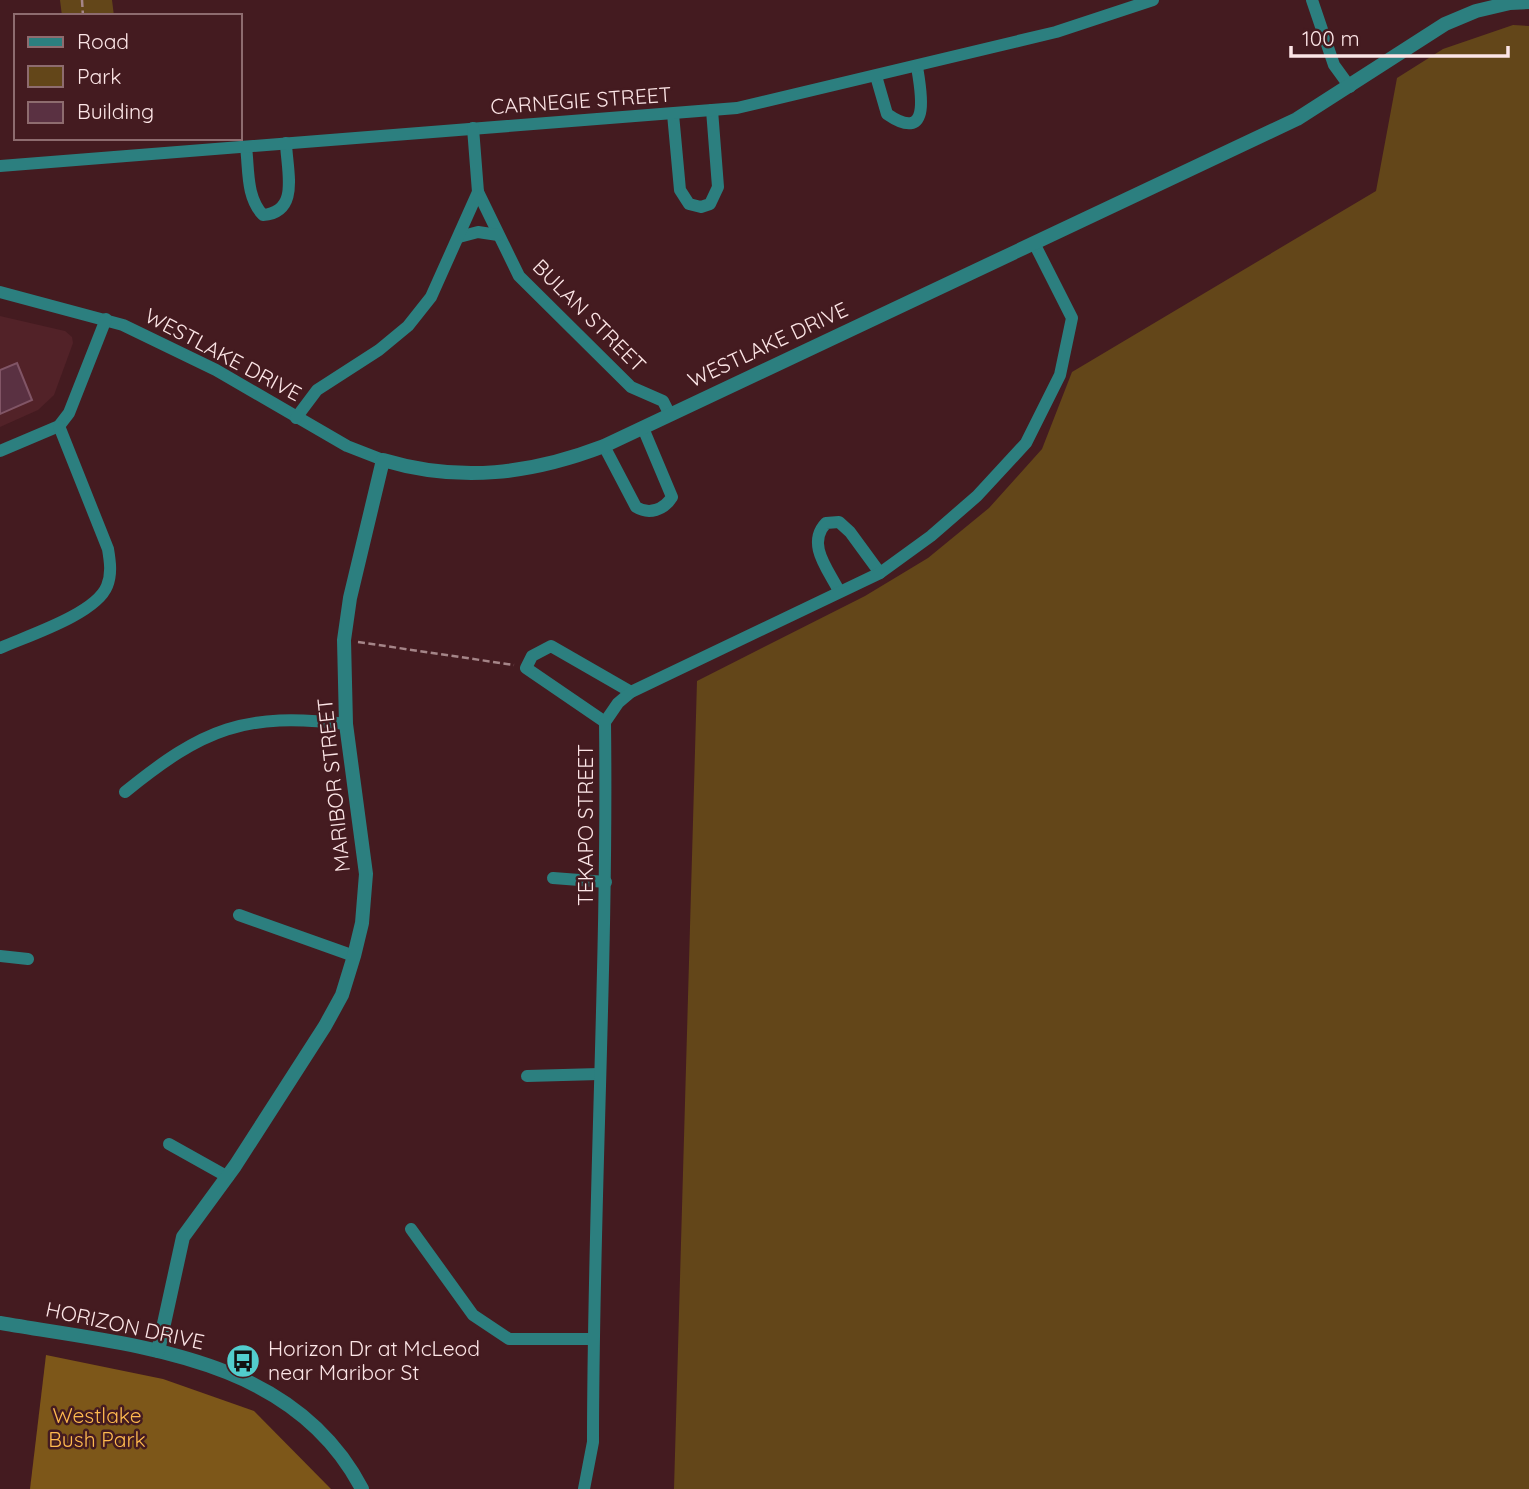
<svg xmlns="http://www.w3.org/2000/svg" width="1529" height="1489" font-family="Quicksand,sans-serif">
<rect width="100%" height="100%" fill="#441b20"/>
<path fill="#522228" d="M0,316l65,15 7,6 1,6 -19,52 -16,15 -38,17z"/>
<g fill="#634619">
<path d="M60,0h52l2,16h-52z"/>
<path d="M1513,25l16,1v1463h-855l23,-808 168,-85 63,-38 61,-50 53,-59 30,-77 304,-181 21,-113 46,-29z"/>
</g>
<path fill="#7d5719" d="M46,1355l117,24 91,32 77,78h-301z"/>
<path fill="#5a3142" stroke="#815566" stroke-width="2" d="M17,363l15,37 -32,14v-44z"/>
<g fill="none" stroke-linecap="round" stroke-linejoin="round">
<g stroke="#a58588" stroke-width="2.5" stroke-dasharray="7 3.5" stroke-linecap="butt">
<path d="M82,0l1,16"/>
<path d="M358,642l156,23"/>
</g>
<g stroke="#2c7f7f" stroke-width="12">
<path d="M1312,0l22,65 16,22"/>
<path d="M876,76l11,38c45,31 34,-23 30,-47"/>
<path d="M673,114l7,76 9,14 12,3 9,-3 8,-17 -6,-77"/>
<path d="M246,147c3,23 0,50 17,68 37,-3 24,-43 23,-72"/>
<path d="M0,166l737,-58 319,-76 97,-32"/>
<path d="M478,192l41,84 112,111 32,14 7,14"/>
<path d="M459,237l19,-5 20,3"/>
<path d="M0,292l123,33 93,45 131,76 36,14"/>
<path d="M296,418l21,-28 62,-40 29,-24 23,-29 47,-105 -5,-64"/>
<path d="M604,446l32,61c13,8 28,3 36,-10l-29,-69"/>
<path d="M0,451l59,-25 10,-13 37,-94"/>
<path d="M839,591c-11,-22 -33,-47 -13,-68l13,-1 11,10 30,41"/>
<path d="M0,648c27,-12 96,-34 107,-62 5,-12 3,-25 1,-37l-49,-123"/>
<path d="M605,722l-79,-54 6,-12 19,-10 80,46"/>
<path d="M125,792c79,-64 119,-80 221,-68"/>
<path d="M553,878l53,4"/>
<path d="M239,915l115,41"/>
<path d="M0,956l28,3"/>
<path d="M527,1076l72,-2"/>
<path d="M169,1144l59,33"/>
<path d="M411,1229l62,86 36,24h84"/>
<path d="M584,1489l9,-47c0,-240 15,-480 12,-720l13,-19 13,-11 249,-119 51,-37 46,-40 49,-53 34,-68 12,-57 -38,-75"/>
</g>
<g stroke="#2c7f7f" stroke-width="14">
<path d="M0,1323c132,23 292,31 362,166"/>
<path d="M158,1351l25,-114 52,-71 90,-140 17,-31 12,-39 8,-33 4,-49 -20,-150 -2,-84 6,-42 33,-138c77,23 148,14 221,-14l693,-327 148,-95 31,-13 34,-8 19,-1"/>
</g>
</g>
<defs>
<g id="bus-disc" transform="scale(1.75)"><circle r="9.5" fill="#52cdcd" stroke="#441b20"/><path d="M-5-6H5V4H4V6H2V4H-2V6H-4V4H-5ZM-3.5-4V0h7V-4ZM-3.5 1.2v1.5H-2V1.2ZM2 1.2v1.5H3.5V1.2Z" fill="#111"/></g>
</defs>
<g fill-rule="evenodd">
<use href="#bus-disc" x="243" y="1361"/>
</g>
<g text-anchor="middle" stroke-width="5" stroke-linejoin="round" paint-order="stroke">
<g font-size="21" fill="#fce5e6" stroke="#441b20">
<text transform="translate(581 101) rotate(-4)" y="7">CARNEGIE STREET</text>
<text transform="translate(589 316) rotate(45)" y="7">BULAN STREET</text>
<text transform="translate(768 345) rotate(-25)" y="7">WESTLAKE DRIVE</text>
<text transform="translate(223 355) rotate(28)" y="7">WESTLAKE DRIVE</text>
<text transform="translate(334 785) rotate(-96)" y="7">MARIBOR STREET</text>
<text transform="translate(586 825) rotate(-90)" y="7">TEKAPO STREET</text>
<text transform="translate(125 1326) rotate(12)" y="7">HORIZON DRIVE</text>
</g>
<g font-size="21" fill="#fce5e6" stroke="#441b20" text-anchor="start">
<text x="268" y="1356">Horizon Dr at McLeod<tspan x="268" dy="24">near Maribor St</tspan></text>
</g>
<g font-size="21" fill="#ffba4f" stroke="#441b20">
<text x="97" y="1423">Westlake<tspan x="97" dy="24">Bush Park</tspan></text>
</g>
</g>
<rect x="14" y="14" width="228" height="126" fill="#441b20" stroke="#8e6c6f" stroke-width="2"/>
<rect x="28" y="37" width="35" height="10" fill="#2c7f7f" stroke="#8e6c6f" stroke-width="2"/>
<text x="77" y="49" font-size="21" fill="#fce5e6">Road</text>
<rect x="28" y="66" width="35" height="21" fill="#634619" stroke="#8e6c6f" stroke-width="2"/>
<text x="77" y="84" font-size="21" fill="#fce5e6">Park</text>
<rect x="28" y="102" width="35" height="21" fill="#5a3142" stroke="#8e6c6f" stroke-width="2"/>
<text x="77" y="119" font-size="21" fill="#fce5e6">Building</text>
<path d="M1291 46v10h217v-10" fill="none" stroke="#fce5e6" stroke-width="3.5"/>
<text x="1302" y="46" font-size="21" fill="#fce5e6" stroke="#441b20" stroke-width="5" paint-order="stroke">100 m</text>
</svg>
